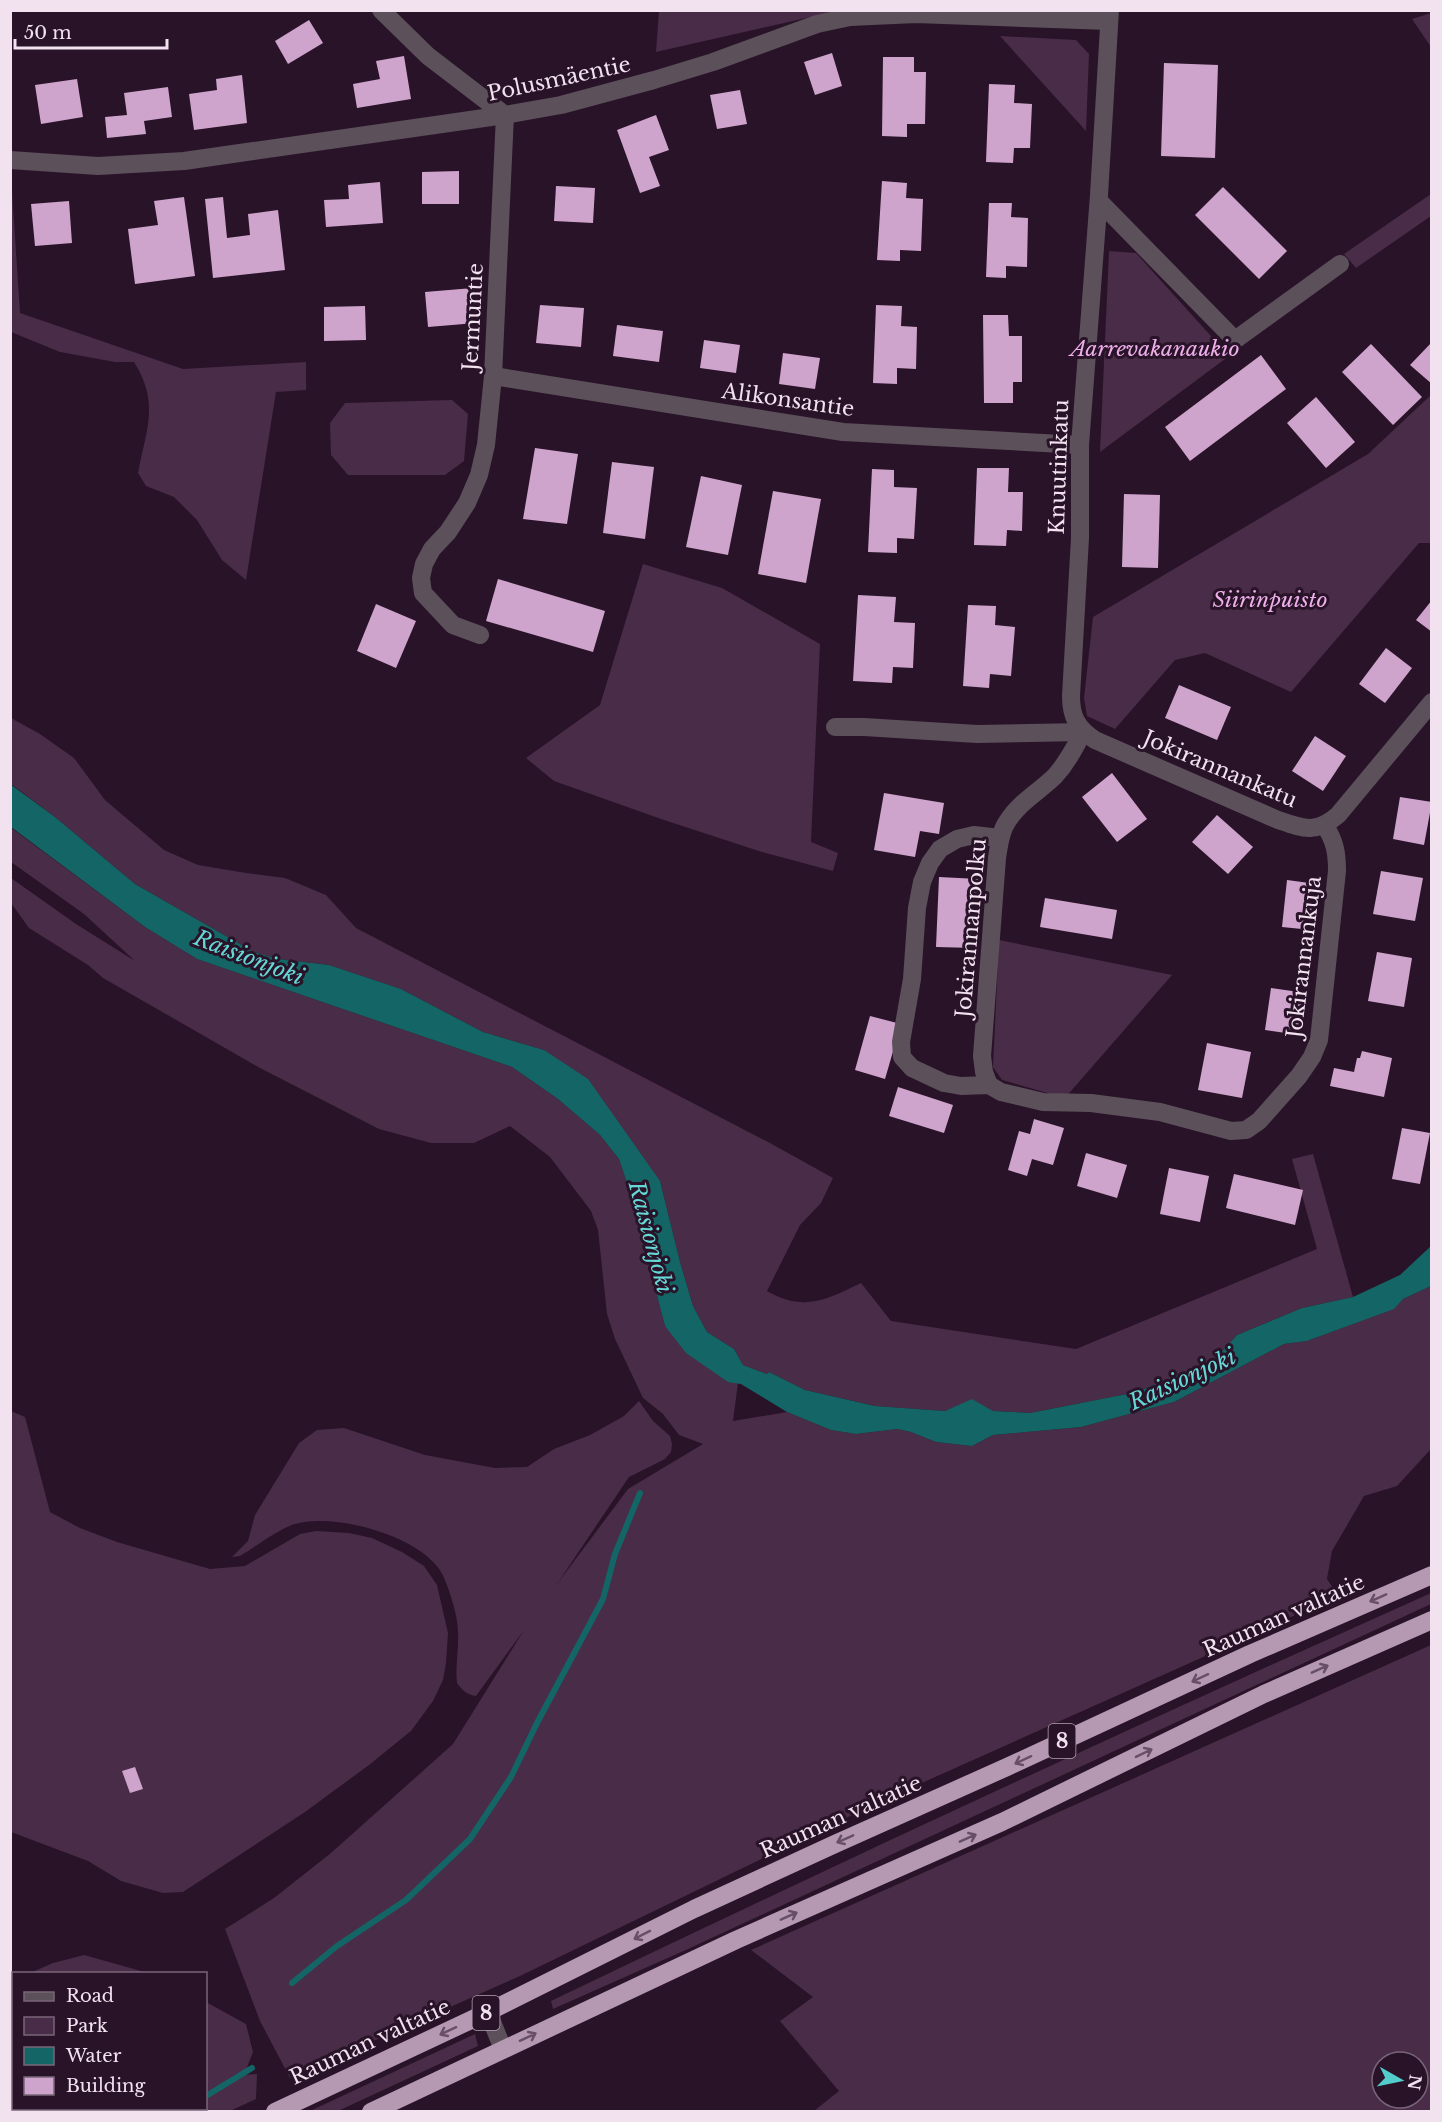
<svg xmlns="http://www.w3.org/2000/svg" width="1442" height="2122" font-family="'Libre Baskerville',serif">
<rect width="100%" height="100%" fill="#291328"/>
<g fill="#492c47" fill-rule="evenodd">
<path d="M659,11h178l-181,41z"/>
<path d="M1431,13h1l-1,34 -19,-28z"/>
<path d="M1000,36l76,4 13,14 -3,77z"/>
<path d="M11,176l9,137 163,56 123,-7v28l-30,2 -30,188 -24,-20 -25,-40 -23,-23 -28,-11 -8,-13c8,-43 22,-70 -4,-111h-19l-55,-10 -49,-20z"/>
<path d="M1431,194v22l-75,52 -12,-14z"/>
<path d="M1109,251l27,2 93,103 -129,96z"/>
<path d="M1431,395v148h-12l-128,149 -86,-39 -30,7 -60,69 -28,-13 -3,-18 9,-81 275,-163z"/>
<path d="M452,400l16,14 -4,47 -19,14h-97l-17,-20 -1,-32 15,-20z"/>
<path d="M643,564l79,24 98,56 -9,198 27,11 -5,18 -71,-19 -98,-32 -110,-39 -28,-23 74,-53z"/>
<path d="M11,718l29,16 34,24 31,42 59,50 34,15 48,8 39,5 41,17 30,33 414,215 63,35 -12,25 -21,22 -33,66c36,21 59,9 94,-8l30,38 185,28 241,-100 -25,-90 21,-5 40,143 -51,11 -65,27 -22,24 -78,33 -107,21 -37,-2 -21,-11 -27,11 -70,-5 -70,-16 -36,-18 -2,2 -24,-9 -9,-16 -27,-17 -14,-26 -13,-44 -20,-81 -116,-131 -61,-18 -82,-43 -72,-24 -51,-6 -24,-7 -119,-68 -80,-67 -44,-33z"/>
<path d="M10,827l135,100 52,32 315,108 46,32 42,36 19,24 9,27 37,140 74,49 -6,46 54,-9 44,18 25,4 41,-5 14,3 25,10 36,4 21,-11 88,-8 93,-25 110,-58 23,-3 86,-32 10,-10 28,-13v163l-34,37 -33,10 -32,55 -5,28 10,15 -62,31 -398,178 -357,173 -230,102 -30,-57 -35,-92 49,-31 57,-45 122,-109 71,-114 -48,66c-9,-1 -14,-6 -19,-13 -2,-16 2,-33 1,-50 0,-16 -7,-38 -13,-53 -15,-43 -111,-68 -150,-56 -15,4 -41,24 -55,32l-8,1 16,-16 7,-26 44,-72 18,-13 27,-2 81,27 70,13 32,-1 27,-18 36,-14 34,-19 15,-15 14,20 17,15 2,8 -1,8 -6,7 -36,18 -72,107 71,-95 75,-45 -24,-9 -16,-21 -20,-16 -28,-59 -8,-25 -9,-84 -7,-19 -41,-54 -40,-31 -36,17h-43l-52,-14 -119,-61 -157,-90 -15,-13 -59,-37 -18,-25v-25l65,46 59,37 -51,-47 -73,-52z"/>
<path d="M999,940l173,35 -107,123 -63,-18 -9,-13z"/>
<path d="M11,1411l14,6 25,95 30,16 37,14 93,27 35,-3 55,-32 16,-3 33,2 23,5 30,14 22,14 13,19 11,48 -2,30 -3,17 -10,21 -22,30 -42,34 -64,47 -122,80 -20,1 -42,-12 -33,-20 -77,-29z"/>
<path d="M1431,1593v11l-743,345 -135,60 -2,-8c291,-140 585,-276 880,-408z"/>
<path d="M1431,1645v466h-617l25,-20 -59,-70 33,-24 -62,-47zM1382,2062h36v36h-36z"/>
<path d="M84,1955l64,18h-118l23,-10z"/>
<path d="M13,1984l1,124h192v-106l40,22 7,28 -9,23 13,-1 -1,25 -28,13 -217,-1 -1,-126z"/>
<path d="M475,2034l3,12 -140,65h-28z"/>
</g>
<path fill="#136665" d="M10,784l45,33 80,67 119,68 24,7 51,6 72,24 82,43 61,18 44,29 72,102 20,81 13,44 14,26 27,17 9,16 24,9 2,-2 36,18 70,16 70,5 27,-12 21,12 37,2 107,-21 78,-33 22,-24 65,-27 51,-11 47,-22 31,-29v40l-28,13 -9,10 -87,32 -23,3 -110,58 -93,25 -88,8 -21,11 -36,-4 -25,-10 -14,-3 -41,5 -25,-4 -44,-18 -46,-28 -13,-2 -42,-29 -21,-27 -37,-140 -9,-27 -19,-24 -42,-36 -46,-32 -315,-108 -52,-32 -134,-100z"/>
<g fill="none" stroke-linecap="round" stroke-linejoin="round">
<g stroke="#136665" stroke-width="6">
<path d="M292,1983l45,-37 69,-46 64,-61 41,-62 26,-54 66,-124 12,-45 25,-61"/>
<path d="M206,2096l46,-28"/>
<path d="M181,2112l5,-4"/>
</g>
</g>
<g fill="#cfa4cc">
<path d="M309,20l14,23 -35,21 -13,-23z"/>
<path d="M832,53l10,33 -27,9 -11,-33z"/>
<path d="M404,56l7,43 -54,9 -4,-24 27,-5 -4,-18z"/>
<path d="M883,57h31v15h12l-1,52h-18v13l-25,-1z"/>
<path d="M1164,63l54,2 -3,93 -54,-2z"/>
<path d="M242,75l5,48 -53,7 -5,-36 28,-4 -1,-11z"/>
<path d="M77,79l6,38 -42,7 -6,-39z"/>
<path d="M989,84l26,1 -1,18 18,1 -2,44h-16l-1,15 -27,-1z"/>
<path d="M168,87l4,30 -28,4 2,13 -39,4 -2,-21 22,-2 -3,-22z"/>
<path d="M740,90l7,34 -30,5 -7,-34z"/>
<path d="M656,115l13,35 -20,7 11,29 -20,7 -23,-63z"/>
<path d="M459,171v33h-37v-32z"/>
<path d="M882,181l25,2 -1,15 17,1 -2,52 -21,-1v11l-23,-1z"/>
<path d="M380,182l3,41 -57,4 -2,-27 25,-1 -1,-14z"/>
<path d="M556,186l39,2 -2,35 -39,-2z"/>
<path d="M1223,187l64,64 -28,28 -64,-64z"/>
<path d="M184,197l11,79 -60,8 -7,-55 30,-4 -4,-24z"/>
<path d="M223,197l4,41 23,-3 -2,-21 30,-4 7,60 -72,8 -8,-79z"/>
<path d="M69,201l3,42 -37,3 -4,-42z"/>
<path d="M989,203h23l-1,14 17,1 -1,49 -21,-1v12l-20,-1z"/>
<path d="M473,288l3,35 -48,4 -3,-35z"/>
<path d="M540,305l44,3 -3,39 -45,-4z"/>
<path d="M876,305l26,1 -1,20 16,1 -1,42 -19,-1v16l-24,-1z"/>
<path d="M365,306l1,34 -42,1v-34z"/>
<path d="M983,315h25l1,21h13v46h-9v21h-29z"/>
<path d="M617,325l46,6 -4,31 -46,-6z"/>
<path d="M704,340l36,5 -4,28 -36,-5z"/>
<path d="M1432,342v42l-22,-19z"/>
<path d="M1371,344l51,53 -29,28 -51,-53z"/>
<path d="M783,353l37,5 -5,31 -36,-5z"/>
<path d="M1261,355l25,34 -96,72 -25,-34z"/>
<path d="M1316,397l39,45 -29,26 -39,-45z"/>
<path d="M535,448l43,6 -11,70 -44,-5z"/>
<path d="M612,462l42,5 -9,72 -42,-6z"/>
<path d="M977,468h32l-1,24h15l-1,39 -15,-1 -1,16 -32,-1z"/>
<path d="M872,469l22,1v17l23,1 -3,51 -17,-1v15l-29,-1z"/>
<path d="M701,476l41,9 -14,70 -42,-8z"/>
<path d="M773,491l48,8 -15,84 -48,-9z"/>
<path d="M1124,494l36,1 -2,73 -36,-1z"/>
<path d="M498,579l107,32 -12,41 -107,-31z"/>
<path d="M858,595l38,2 -2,25 21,1 -2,45 -20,-1 -1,16 -39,-2z"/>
<path d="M1432,600v32l-16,-12z"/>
<path d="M376,604l40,17 -20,47 -39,-17z"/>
<path d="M968,605l28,1 -1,19 20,2 -4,49 -21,-2 -1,14 -26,-2z"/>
<path d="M1386,648l26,20 -27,35 -26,-19z"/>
<path d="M1179,685l52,22 -14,33 -52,-22z"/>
<path d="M1315,736l31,20 -23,35 -31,-20z"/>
<path d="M1112,773l35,46 -30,23 -35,-45z"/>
<path d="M884,793l60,10 -5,31 -19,-3 -5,26 -41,-7z"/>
<path d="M1400,797l32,5 -8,43 -31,-6z"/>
<path d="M1217,815l36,32 -25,27 -36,-32z"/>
<path d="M1381,871l42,7 -8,43 -42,-7z"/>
<path d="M939,877l39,2 -3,69 -39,-1z"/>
<path d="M1287,880l30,4 -5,46 -30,-3z"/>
<path d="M1045,898l72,12 -5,29 -72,-12z"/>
<path d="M1377,952l35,6 -8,49 -36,-6z"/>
<path d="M1271,988l35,5 -6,42 -35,-5z"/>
<path d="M870,1016l31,8 -16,55 -30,-9z"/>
<path d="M1207,1043l44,9 -9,46 -44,-8z"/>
<path d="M1362,1051l30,7 -8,39 -54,-11 4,-18 20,4 3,-14h3z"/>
<path d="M898,1087l55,18 -9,28 -55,-17z"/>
<path d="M1034,1119l30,9 -11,37 -21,-6 -5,17 -19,-6 11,-39 11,3z"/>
<path d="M1402,1128l28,5 -10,51 -28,-5z"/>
<path d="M1086,1153l41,12 -10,33 -40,-12z"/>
<path d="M1169,1168l40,8 -9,46 -40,-8z"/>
<path d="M1234,1174l69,16 -8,35 -69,-17z"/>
<path d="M135,1767l8,22 -13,4 -8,-22z"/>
</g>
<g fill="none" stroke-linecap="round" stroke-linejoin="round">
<g stroke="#5c505b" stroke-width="18">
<path d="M381,10l47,46 77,59 -12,261 -7,69 -7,30 -12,28 -19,29 -16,17 -8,15 -3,14 2,15 30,32 27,10"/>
<path d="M1110,10l-11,185 -19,250v93l-9,158c0,21 6,32 24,44l183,80c26,9 38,14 60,-5l94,-113"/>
<path d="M10,160l88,6 86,-5 321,-46 56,-10 93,-25 59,-18 104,-38 33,-7 66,-3 193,7"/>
<path d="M1099,201l136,139 105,-76"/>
<path d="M493,376l350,56 237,13"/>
<path d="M835,727h29l113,7 106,-2"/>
<path d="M1000,838l-26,-3 -17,4 -17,10 -10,14 -8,19 -5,26 -5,71 -11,63 1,15 10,11 32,15 17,3 28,-1 12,7 42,10 48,1 69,9 71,19 15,-1 13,-9 40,-45 13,-19 7,-17 18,-169c0,-18 -2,-30 -12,-45"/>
<path d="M989,1085l-5,-13 -2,-16 15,-198c2,-12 3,-26 10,-36 11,-19 33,-31 48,-46 12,-13 20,-29 28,-44"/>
<path d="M488,2012l15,37"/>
</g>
<g stroke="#b598b2" stroke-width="18">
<path d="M275,2112l213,-100 206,-103 141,-65 172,-77 243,-113 182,-79"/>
<path d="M371,2112l365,-172 266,-118 262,-128 168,-74"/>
</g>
</g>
<defs><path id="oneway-shaft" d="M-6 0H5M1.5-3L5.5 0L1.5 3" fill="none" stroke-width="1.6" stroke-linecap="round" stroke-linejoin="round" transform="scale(1.5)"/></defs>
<g stroke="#684f66">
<use href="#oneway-shaft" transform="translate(1378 1598) rotate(156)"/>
<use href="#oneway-shaft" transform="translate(1320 1669) rotate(-24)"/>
<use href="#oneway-shaft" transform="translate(1200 1678) rotate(155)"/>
<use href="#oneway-shaft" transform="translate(1144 1753) rotate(-26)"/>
<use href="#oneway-shaft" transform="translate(1023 1760) rotate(155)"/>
<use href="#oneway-shaft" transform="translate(968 1838) rotate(-24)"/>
<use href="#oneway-shaft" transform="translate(845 1839) rotate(156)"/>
<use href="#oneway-shaft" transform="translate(789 1916) rotate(-24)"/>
<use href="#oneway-shaft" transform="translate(642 1935) rotate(153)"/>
<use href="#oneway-shaft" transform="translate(448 2031) rotate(155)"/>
<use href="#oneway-shaft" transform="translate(528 2037) rotate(-25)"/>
</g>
<g text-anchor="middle" stroke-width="6" stroke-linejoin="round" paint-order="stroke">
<g fill="#291328" stroke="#b6a4b4" stroke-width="1.5">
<rect x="1048.5" y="1724" width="27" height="34" rx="4.5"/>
<rect x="472.5" y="1996" width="27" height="34" rx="4.5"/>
</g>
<g font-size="20" font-weight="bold" fill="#f2e2f0">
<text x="1062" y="1748">8</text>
<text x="486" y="2020">8</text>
</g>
<g font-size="21" fill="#f2e2f0" stroke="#291328">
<text transform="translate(559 79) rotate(-12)" y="7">Polusmäentie</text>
<text transform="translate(473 317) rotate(-87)" y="7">Jermuntie</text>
<text transform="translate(788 400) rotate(8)" y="7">Alikonsantie</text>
<text transform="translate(1059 467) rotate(-88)" y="7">Knuutinkatu</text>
<text transform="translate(1220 769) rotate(23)" y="7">Jokirannankatu</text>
<text transform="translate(971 928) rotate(-85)" y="7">Jokirannanpolku</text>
<text transform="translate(1304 957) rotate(-83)" y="7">Jokirannankuja</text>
<text transform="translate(1284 1616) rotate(-24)" y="7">Rauman valtatie</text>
<text transform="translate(841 1817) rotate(-24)" y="7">Rauman valtatie</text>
<text transform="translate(370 2042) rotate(-25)" y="7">Rauman valtatie</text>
</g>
<g font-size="21" font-style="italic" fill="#edafe9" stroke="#291328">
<text x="1155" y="356">Aarrevakanaukio</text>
<text x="1270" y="607">Siirinpuisto</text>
</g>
<g font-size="22" font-style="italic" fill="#65d7d6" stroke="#291328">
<text transform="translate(249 957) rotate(21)" y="8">Raisionjoki</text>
<text transform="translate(651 1237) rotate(75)" y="8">Raisionjoki</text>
<text transform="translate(1182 1379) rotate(-25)" y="8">Raisionjoki</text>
</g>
</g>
<rect width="1442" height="2122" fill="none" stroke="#f2e2f0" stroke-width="24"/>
<rect x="12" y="1972" width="195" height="138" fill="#291328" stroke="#796678" stroke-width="1.5"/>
<rect x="24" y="1992" width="30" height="9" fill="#5c505b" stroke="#796678" stroke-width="1.5"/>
<text x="66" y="2002" font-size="18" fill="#f2e2f0">Road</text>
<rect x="24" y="2017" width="30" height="18" fill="#492c47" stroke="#796678" stroke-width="1.5"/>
<text x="66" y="2032" font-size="18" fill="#f2e2f0">Park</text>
<rect x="24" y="2047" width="30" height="18" fill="#136665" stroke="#796678" stroke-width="1.5"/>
<text x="66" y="2062" font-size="18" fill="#f2e2f0">Water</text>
<rect x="24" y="2077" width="30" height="18" fill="#cfa4cc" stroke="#796678" stroke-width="1.5"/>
<text x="66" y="2092" font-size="18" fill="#f2e2f0">Building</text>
<g transform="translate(1400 2080) rotate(99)"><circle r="28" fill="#291328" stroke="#796678" stroke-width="1.5"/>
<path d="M0-4.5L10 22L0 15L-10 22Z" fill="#52cdcc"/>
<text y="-9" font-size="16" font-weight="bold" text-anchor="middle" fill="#f2e2f0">N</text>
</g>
<path d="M15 39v9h152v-9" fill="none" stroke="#f2e2f0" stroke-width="3"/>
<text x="24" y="39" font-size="18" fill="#f2e2f0" stroke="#291328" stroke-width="4.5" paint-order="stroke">50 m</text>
</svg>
